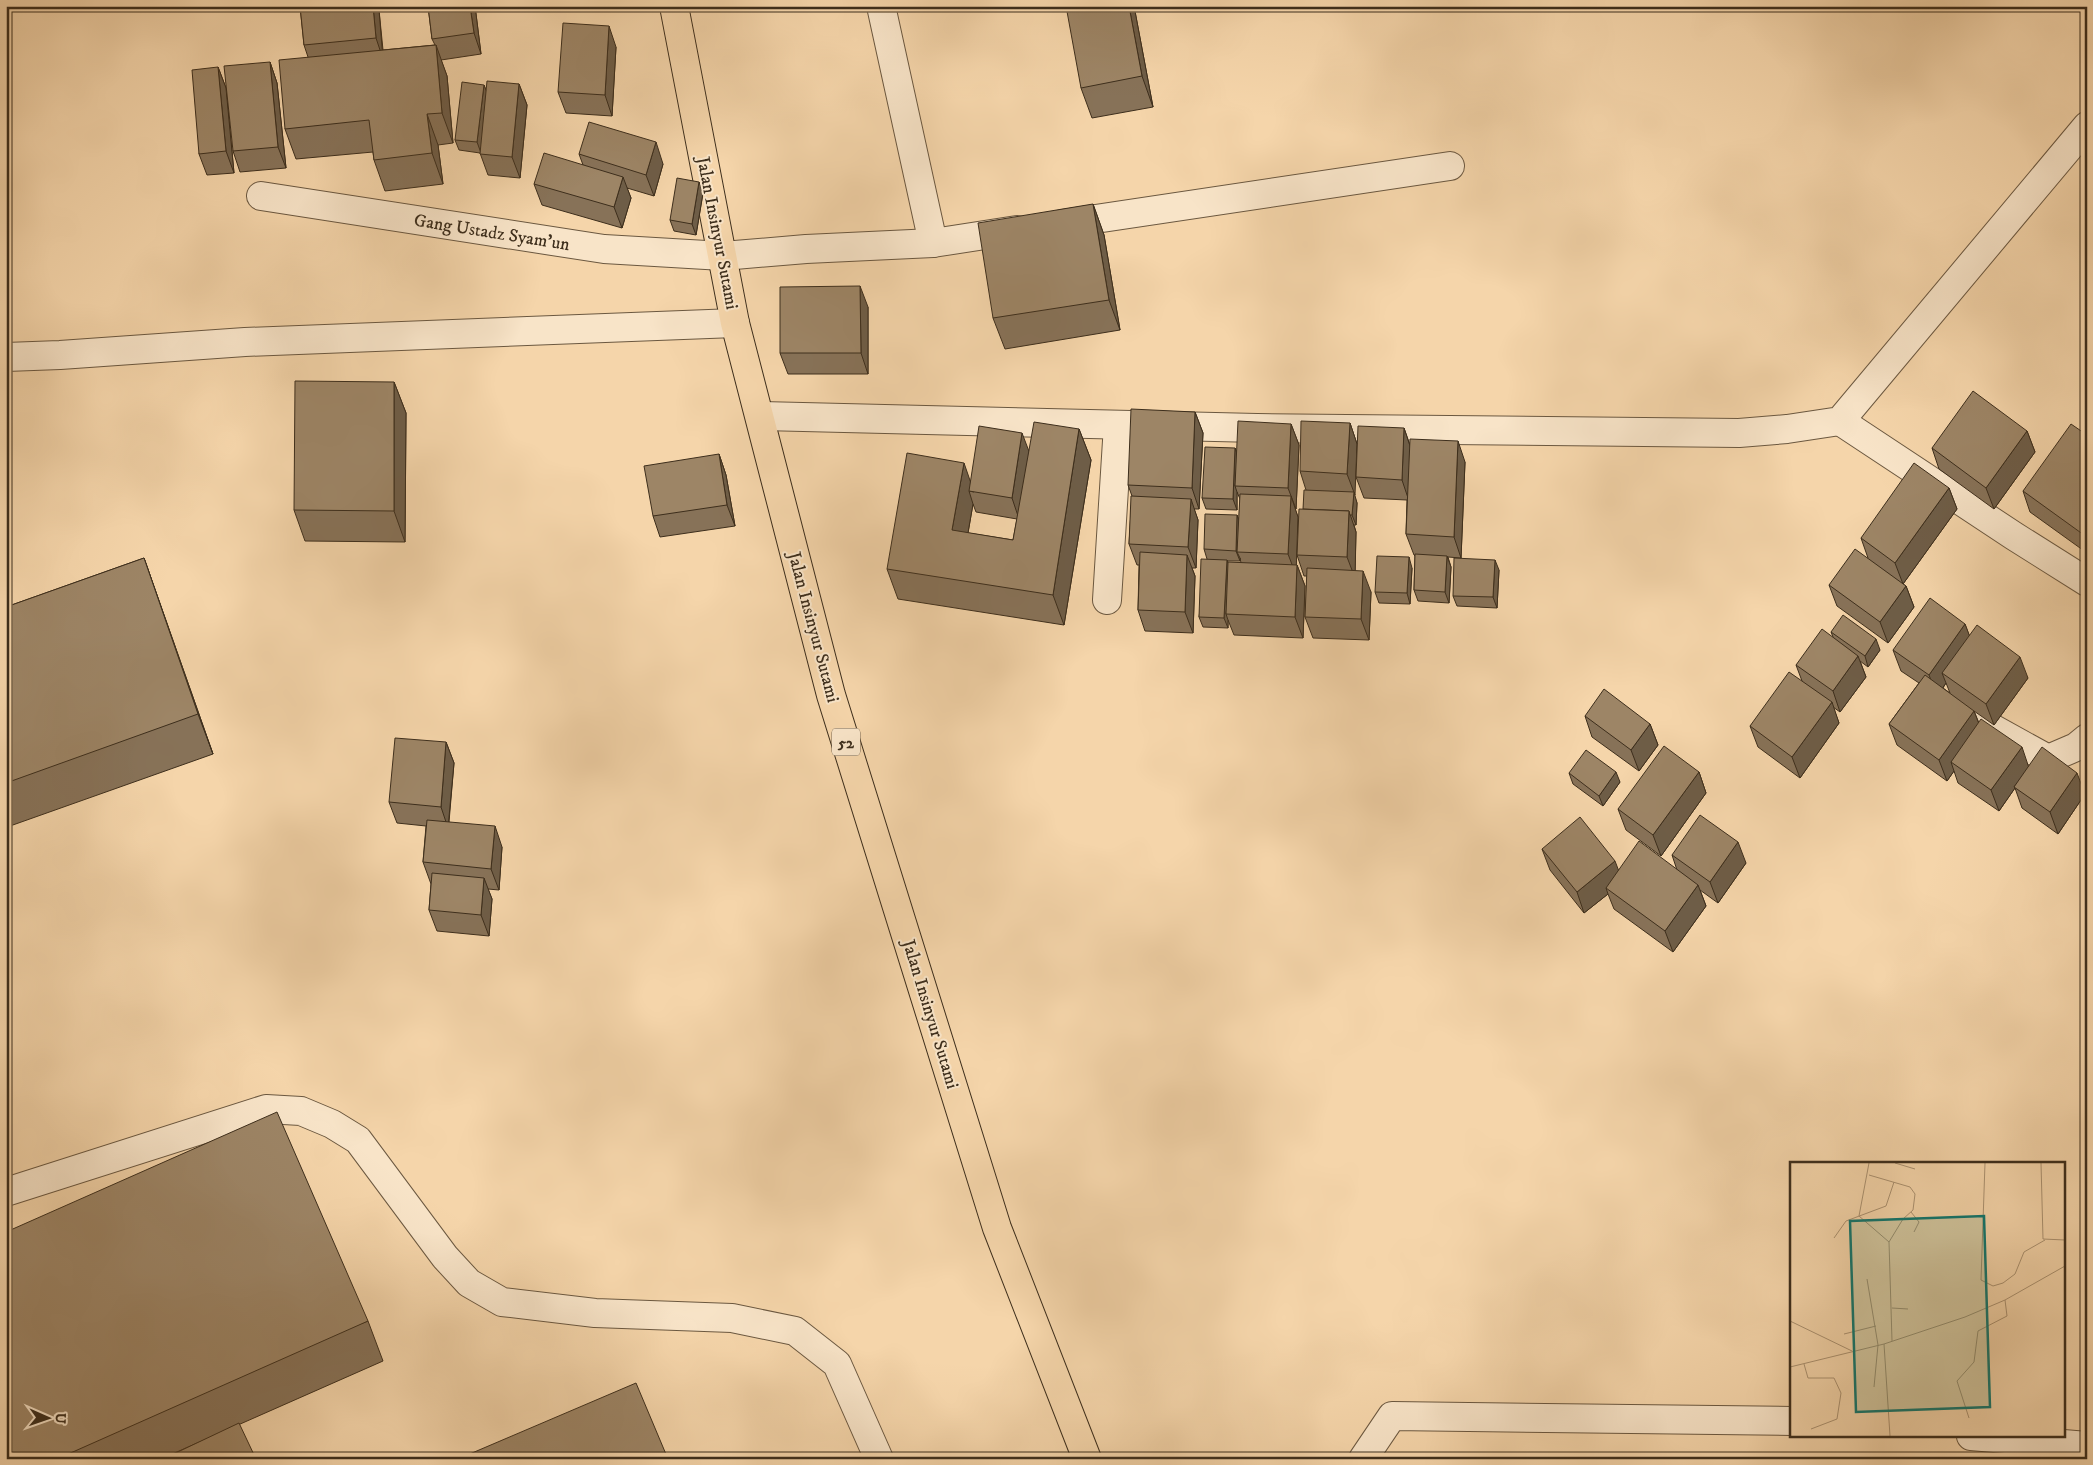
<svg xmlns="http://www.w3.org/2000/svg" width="2093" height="1465" font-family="'IM FELL DW Pica',serif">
<rect width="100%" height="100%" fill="#f5d5aa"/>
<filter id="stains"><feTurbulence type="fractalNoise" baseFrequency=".004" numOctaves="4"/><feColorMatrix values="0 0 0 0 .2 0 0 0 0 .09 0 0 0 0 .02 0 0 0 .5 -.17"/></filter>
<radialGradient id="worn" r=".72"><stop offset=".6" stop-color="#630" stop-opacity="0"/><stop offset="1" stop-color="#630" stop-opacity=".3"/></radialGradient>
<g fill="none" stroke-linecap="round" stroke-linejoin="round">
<g stroke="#6b5840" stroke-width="30">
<g id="minor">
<path d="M881,6l52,237"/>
<path d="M261,196l343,53 119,7 83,-7 127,-6 84,-13"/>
<path d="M1062,224l388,-58"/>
<path d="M6,357l54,-2 185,-13 490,-19"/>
<path d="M760,416l497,12 482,5 48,-4 53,-8 247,-295"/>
<path d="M1840,421l174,115 73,46"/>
<path d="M1107,600l11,-175"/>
<path d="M1972,717l76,42 28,-12 11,-9"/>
<path d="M6,1192l260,-83 35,2 31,13 26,16 87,117 24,26 33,19 93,11 137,5 63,13 42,33 42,95"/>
<path d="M1971,1436l116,10"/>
<path d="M1363,1459l29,-43 400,5"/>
</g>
</g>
<g stroke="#3d2e1c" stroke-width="30">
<path id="highway" d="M674,6l61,317 96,372 166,533 90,231"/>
</g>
<use href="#minor" stroke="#f8e4c8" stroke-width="28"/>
<use href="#highway" stroke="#f5d5aa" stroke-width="28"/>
</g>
<g fill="#877258" stroke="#3d2e1c" fill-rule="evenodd">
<path d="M300,6h78l1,4 4,40 52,-5 -3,-6 -4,-33h47l6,48 -40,6 6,16 6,67 -15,2 5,39 -58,7 -11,-31 -1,-8 -77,7 -11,-30 23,-72 -4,-12z"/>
<path d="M1134,6l19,101 -61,11 -11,-30z"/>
<path d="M616,47l-4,69 -46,-3 -8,-21z"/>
<path d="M270,62l7,21 9,85 -46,4 -7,-21z"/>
<path d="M218,67l8,21 8,85 -27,2 -8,-21z"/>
<path d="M519,84l8,21 -7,73 -32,-3 -8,-22 -21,-3 -4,-10 29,-55 2,6z"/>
<path d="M579,154l84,10 -9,32 -27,-8 4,10 -9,30 -80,-23 -8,-21 49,-19z"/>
<path d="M699,182l4,11 -7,42 -22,-4 -4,-11z"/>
<path d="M1093,204l11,31 16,95 -115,19 -12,-31z"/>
<path d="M868,307v67h-80l-8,-21z"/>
<path d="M394,382l12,31 -1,129 -100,-1 -11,-31z"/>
<path d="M1195,412l8,21 -4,76h-5l4,11 -2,48h-4l3,8 -2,57 -48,-2 -7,-21 1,-45h-2l-8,-21 3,-48 -4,-11z"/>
<path d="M1350,423l7,21 -3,51 3,8 -1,22h-2l2,7 -1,39 16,21 -2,48 -56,-2 -8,-21 2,-41h-3l-7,-21 9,-65 -6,-19z"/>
<path d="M1291,424l8,21 -3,64h-1l3,8 -2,48h1l8,21 -2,52 -69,-3 -6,-15v8l-25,-1 -4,-10 8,-58 -3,-10 33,-34 2,6 1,-22 -3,-7v18l-31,-1 -4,-11 33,-50 2,4zM1240,558l1,5h-13l-1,-2h13z"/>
<path d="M1404,428l6,17 55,17 -4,96 -13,-1 3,10 -2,36 -31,-2 -4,-11 1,-34 -1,-1 -8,-21 1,-34 -43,-2 -8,-21z"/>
<path d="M1079,429l12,31 -27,165 -166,-26 -11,-30 83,-88 59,-30zM973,504l3,8 41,7 -4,21 -45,-7z"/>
<path d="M2027,431l8,21 -41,57 -55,-40 -7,-21z"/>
<path d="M2087,435v118l-57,-41 -7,-21z"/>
<path d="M719,454l7,21 9,51 -75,11 -7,-21z"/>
<path d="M1949,488l8,21 -54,75 3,2 8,21 -26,36 -51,-37 -8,-21 39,-27 -7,-20z"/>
<path d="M144,558l69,196 -203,72 -4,-9v-210z"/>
<path d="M1412,568l-2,36 -31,-1 -4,-11z"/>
<path d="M1499,570l-2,38 -40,-2 -4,-10z"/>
<path d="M1965,624l4,11 59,43 -34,47 -20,-14 5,12 50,44 56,27 -27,40 -36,-26 -7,-20 -16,23 -41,-28 -4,-12 -7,10 -50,-36 -8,-21 30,-41 -18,-12 -8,-21zM1946,683l4,10 -7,-5z"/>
<path d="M1831,632l49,18 -12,17 -8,-6 6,16 -26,35 -7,-5 6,16 -39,55 -42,-31 -8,-21 52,-45 -6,-16 37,-28z"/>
<path d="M1585,716l65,8 8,21 -19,26 -47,-34z"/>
<path d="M446,742l8,21 -5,59 53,25 -3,43 -11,-1 4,10 -3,37 -52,-5 -8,-21 2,-26 -8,-22 3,-36 -29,-3 -8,-21z"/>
<path d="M1699,772l7,21 -45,63 -35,-26 -8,-21z"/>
<path d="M1569,773l51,9 -17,24 -30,-22z"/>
<path d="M1542,849l76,21h59l-5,-15 74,8 -28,40 -18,-13 6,16 -33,46 -59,-43 -6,-15 -24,19 -34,-43z"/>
<path d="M368,1321l15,40 -222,98h-155z"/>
</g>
<g fill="#6e5d47" stroke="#3d2e1c">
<path d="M373,6h5l1,4 4,49 -7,-21z"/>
<path d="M470,6h5l6,48 -7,-21z"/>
<path d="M1129,6h5l19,101 -11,-31z"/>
<path d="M609,26l7,21 -4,69 -7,-21z"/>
<path d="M436,45l11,31 6,67 -11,-30z"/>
<path d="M270,62l7,21 9,85 -8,-21z"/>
<path d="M218,67l8,21 8,85 -8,-22z"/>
<path d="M519,84l8,21 -7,73 -8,-21z"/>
<path d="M484,85l4,10 -7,58 -4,-11z"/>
<path d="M427,114l11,31 5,39 -11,-31z"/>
<path d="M656,142l7,22 -9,32 -8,-21z"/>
<path d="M623,177l8,21 -9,30 -8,-21z"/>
<path d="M699,182l4,11 -7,42 -4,-11z"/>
<path d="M1093,204l11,31 16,95 -11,-30z"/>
<path d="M860,286l8,21v67l-7,-21z"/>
<path d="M394,382l12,31 -1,129 -11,-31z"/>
<path d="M1195,412l8,21 -4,76 -7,-21z"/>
<path d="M1350,423l7,21 -2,51 -8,-21z"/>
<path d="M1291,424l8,21 -3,64 -8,-21z"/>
<path d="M1404,428l7,21 -2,52 -7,-21z"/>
<path d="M1079,429l12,31 -27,165 -11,-30z"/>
<path d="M2027,431l8,21 -41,57 -8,-21z"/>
<path d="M1022,433l8,21 -11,65 -7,-21z"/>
<path d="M1458,441l7,21 -4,96 -7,-21z"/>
<path d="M1235,448l4,11 -4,27 2,6v18l-4,-11z"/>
<path d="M719,454l7,21 9,51 -8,-21z"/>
<path d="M964,463l10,29 -5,-1 4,13 -10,57 -11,-31z"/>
<path d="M1949,488l8,21 -54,75 -8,-21z"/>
<path d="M1354,492l3,11 -1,22 -4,-10z"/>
<path d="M1291,496l7,21 -2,58 -8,-21z"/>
<path d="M1191,499l7,21 -2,48 -8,-21z"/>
<path d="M1349,511l7,21 -1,46 -8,-21z"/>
<path d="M1237,515l4,11 -4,26 3,6v3l-4,-10z"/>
<path d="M2087,531v13l-3,-9z"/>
<path d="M1187,555l8,21 -2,57 -8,-21z"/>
<path d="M1447,556l4,11 -2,36 -4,-11z"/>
<path d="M1409,557l3,11 -2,36 -3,-11z"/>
<path d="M144,558l14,40 55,156 -15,-40z"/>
<path d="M1227,560l4,10 -5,44 2,6v8l-4,-10z"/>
<path d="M1495,560l4,10 -2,38 -4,-11z"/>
<path d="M1297,565l8,21 -2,52 -8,-21z"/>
<path d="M1363,571l8,21 -2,48 -8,-21z"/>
<path d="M1906,586l8,21 -26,36 -8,-21z"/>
<path d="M1965,624l8,21 -31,28 4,10 -9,13 -8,-21z"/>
<path d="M1876,639l4,11 -12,17 -3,-11z"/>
<path d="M1858,656l8,21 -26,35 -7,-21z"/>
<path d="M2020,657l8,21 -34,47 -8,-21z"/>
<path d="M1832,702l7,21 -39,55 -8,-21z"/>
<path d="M1974,711l8,21 -31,30 3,9 -7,10 -8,-21z"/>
<path d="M1650,724l8,21 -19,26 -8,-21z"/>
<path d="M446,742l8,21 -6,65 -7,-21z"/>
<path d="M2022,747l7,21 -15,19 1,1 -16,23 -8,-21z"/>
<path d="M1616,772l4,10 -17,24 -4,-10z"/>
<path d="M1699,772l7,21 -45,63 -8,-21z"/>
<path d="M2077,773l8,21 -27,40 -8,-22z"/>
<path d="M495,826l7,21 -3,43 -8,-21z"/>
<path d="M1738,842l8,21 -28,40 -8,-21z"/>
<path d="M1615,861l8,21 -17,6 2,6 -24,19 -7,-21z"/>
<path d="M484,878l8,21 -3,37 -8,-21z"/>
<path d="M1698,885l8,21 -33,46 -8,-21z"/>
</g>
<g fill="#9d8566" stroke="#3d2e1c">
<path d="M300,6h73l3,32 -72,7z"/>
<path d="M428,6h42l4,27 -42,6z"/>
<path d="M1066,6h63l13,70 -61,12z"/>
<path d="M563,23l46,3 -4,69 -47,-3z"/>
<path d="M436,45l6,68 -15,1 5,39 -58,7 -5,-40 -84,9 -6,-69z"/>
<path d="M270,62l8,85 -45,4 -9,-85z"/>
<path d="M218,67l8,84 -27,3 -7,-84z"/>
<path d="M487,81l32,3 -7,73 -32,-3z"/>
<path d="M462,82l22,3 -7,57 -22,-2z"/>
<path d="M589,122l67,20 -10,33 -67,-21z"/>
<path d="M544,153l79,24 -9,30 -80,-23z"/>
<path d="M677,178l22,4 -7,42 -22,-4z"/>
<path d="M1093,204l16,96 -116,18 -15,-95z"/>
<path d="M860,286l1,67h-81v-66z"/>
<path d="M295,381l99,1v129l-100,-1z"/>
<path d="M1973,391l54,40 -41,57 -54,-40z"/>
<path d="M1131,409l64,3 -3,76 -64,-3z"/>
<path d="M1238,421l53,3 -3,64 -53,-2z"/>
<path d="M1301,421l49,2 -3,51 -47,-3z"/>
<path d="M1034,422l45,7 -26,166 -166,-26 20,-116 57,10 -12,67 61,10z"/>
<path d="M2071,424l16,11v96l-3,4 -61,-44z"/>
<path d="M979,426l43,7 -10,65 -43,-7z"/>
<path d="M1358,426l46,2 -2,52 -46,-3z"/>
<path d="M1410,439l48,2 -4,96 -48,-3z"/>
<path d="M1205,447l30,1 -2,51 -31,-1z"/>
<path d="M719,454l8,51 -74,11 -9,-50z"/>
<path d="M1914,463l35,25 -54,75 -34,-25z"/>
<path d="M1304,490l50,2 -2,23h-2l-1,-4 -46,-2z"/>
<path d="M1240,494l51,2 -3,58 -51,-2z"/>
<path d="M1131,496l60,3 -3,48 -59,-3z"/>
<path d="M1299,509l50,2 -2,46 -50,-2z"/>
<path d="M1205,514l32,1 -1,36 -32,-2z"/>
<path d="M1855,549l51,37 -26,36 -51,-37z"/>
<path d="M1140,552l47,3 -2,57 -47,-2z"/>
<path d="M1415,554l32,2 -2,36 -31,-2z"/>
<path d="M1377,556l32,1 -2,36 -32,-1z"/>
<path d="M144,558l54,156 -192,69v-176z"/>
<path d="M1454,558l41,2 -2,37 -40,-1z"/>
<path d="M1201,559l26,1 -3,58 -25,-1z"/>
<path d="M1228,562l69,3 -2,52 -69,-3z"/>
<path d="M1307,568l56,3 -2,48 -56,-2z"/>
<path d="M1930,598l35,26 -36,51 -36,-25z"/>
<path d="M1843,615l33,24 -11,17 -34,-24z"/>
<path d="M1977,625l43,32 -34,47 -44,-31z"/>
<path d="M1822,629l36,27 -25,35 -37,-26z"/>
<path d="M1789,672l43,30 -40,55 -42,-31z"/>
<path d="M1925,675l49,36 -35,49 -50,-36z"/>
<path d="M1604,689l46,35 -19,26 -46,-34z"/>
<path d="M1981,719l41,28 -31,43 -40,-28z"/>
<path d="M395,738l51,4 -5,65 -52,-5z"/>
<path d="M1664,746l35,26 -46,63 -35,-26z"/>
<path d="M2042,747l35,26 -27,39 -36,-25z"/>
<path d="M1586,750l30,22 -17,24 -30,-23z"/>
<path d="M1700,815l38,27 -28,40 -38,-27z"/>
<path d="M1580,817l35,44 -38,31 -35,-43z"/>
<path d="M427,820l68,6 -4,43 -68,-7z"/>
<path d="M1639,841l59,44 -33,46 -59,-43z"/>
<path d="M432,873l52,5 -3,37 -52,-5z"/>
<path d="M277,1112l91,209 -311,138h-51v-227z"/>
<path d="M636,1383l32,76h-210z"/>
<path d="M239,1423l17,36h-93z"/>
</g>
<g text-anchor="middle" stroke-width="4" stroke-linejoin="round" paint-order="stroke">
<rect fill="#f8e4c8" stroke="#756550" stroke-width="1" x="832" y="728.5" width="28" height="27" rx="4"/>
<g font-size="16" font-weight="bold" fill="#3d2e1c">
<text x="846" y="748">52</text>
</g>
<g font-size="18" fill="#3d2e1c" stroke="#f8e4c8">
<text transform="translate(492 232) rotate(9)" y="6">Gang Ustadz Syam'un</text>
<text transform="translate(718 233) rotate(79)" y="6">Jalan Insinyur Sutami</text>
<text transform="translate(814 627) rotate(75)" y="6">Jalan Insinyur Sutami</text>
<text transform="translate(931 1014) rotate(73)" y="6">Jalan Insinyur Sutami</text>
</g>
</g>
<g transform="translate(1790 1162)">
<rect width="275" height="275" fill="#f5d5aa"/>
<path fill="none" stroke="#ab9271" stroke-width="1" d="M79,1l-10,53 30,26 3,99M105,1l20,6M195,1l-4,117 12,6 10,-3 12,-9 9,-22 21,-12M251,1l2,76 22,1M79,13l41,12 5,7 -2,16 -10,9 -14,23M121,50l8,10 -5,10M44,76l12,-17 40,-15 8,-24M77,117l11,66 -4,42M102,146l16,1M0,159l62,30M54,172l32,-8M94,182l6,92M14,202l4,14h26l7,15 -4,26 -26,10M0,205l94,-23 81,-27 40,-17 60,-34M179,256l-12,-37 17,-19 4,-31 29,-15 -2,-16"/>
<path fill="#0f766e" fill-opacity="0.15" stroke="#0f766e" stroke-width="2.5" d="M194,54l6,191 -134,5 -6,-191z"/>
<rect width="275" height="275" fill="none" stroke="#3d2e1c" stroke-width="2.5"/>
</g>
<rect width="2093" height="1465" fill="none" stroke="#f5d5aa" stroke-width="25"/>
<rect x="8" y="8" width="2078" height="1450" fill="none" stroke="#3d2e1c" stroke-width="2.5"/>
<rect x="12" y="12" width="2068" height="1440" fill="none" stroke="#3d2e1c"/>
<g transform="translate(48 1418) rotate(92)" stroke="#f8e4c8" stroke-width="4" paint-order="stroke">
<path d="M0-4L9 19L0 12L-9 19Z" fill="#3d2e1c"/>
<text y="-8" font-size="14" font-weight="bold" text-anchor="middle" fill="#3d2e1c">U</text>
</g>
<rect width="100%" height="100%" filter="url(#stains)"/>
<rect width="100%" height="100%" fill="url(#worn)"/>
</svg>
